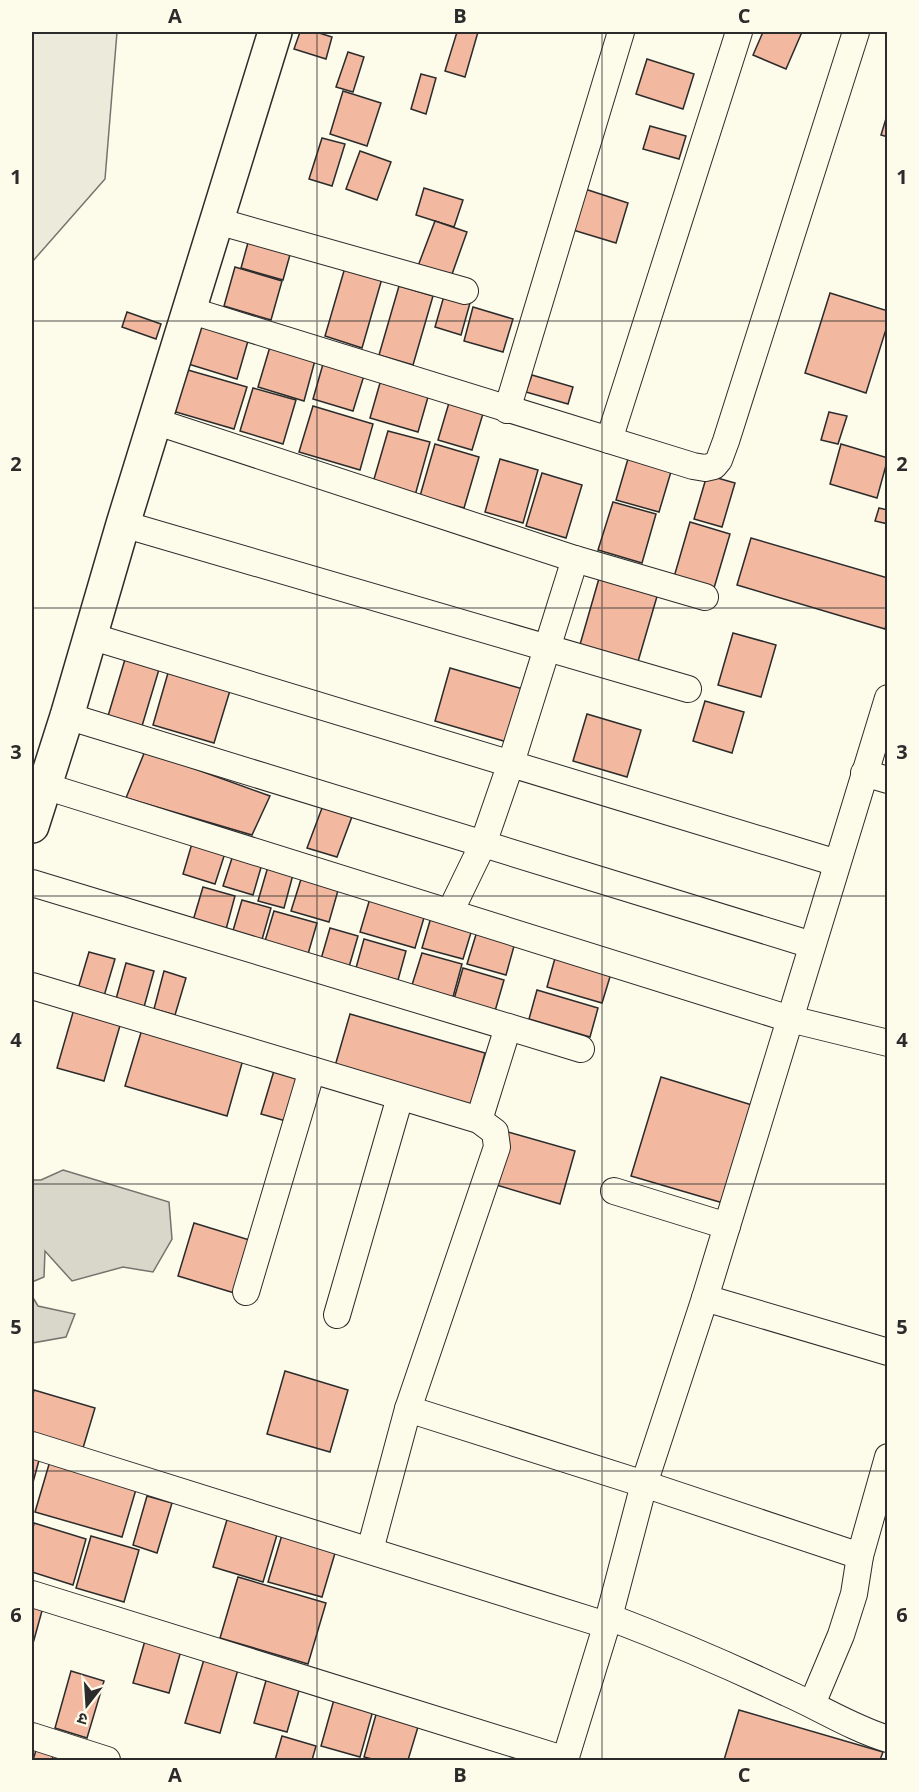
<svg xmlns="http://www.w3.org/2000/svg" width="919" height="1792" font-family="'Open Sans','Noto Sans Devanagari',sans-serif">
<rect width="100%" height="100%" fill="#fdfbea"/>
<path fill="#ecebdb" stroke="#74746e" stroke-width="1.5" d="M32,32h85l-12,147 -73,83z"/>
<g fill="#d8d7c9" stroke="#74746e" stroke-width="1.5">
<path d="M63,1170l106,32 3,37 -19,33 -30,-5 -51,14 -27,-30 -1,26 -12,5v-102h9z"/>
<path d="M32,1296l6,10 37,8 -9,23 -34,6z"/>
</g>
<g fill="#f2b8a0" stroke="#2b2b2b" stroke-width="1.5">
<path d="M300,32h16l16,5 -6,22 -32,-10z"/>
<path d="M457,32h21l-13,45 -20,-6z"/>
<path d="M763,32h39l-16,37 -33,-14z"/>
<path d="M348,52l16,5 -11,35 -17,-5z"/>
<path d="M647,59l47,15 -11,35 -47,-15z"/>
<path d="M421,74l15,4 -10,36 -15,-5z"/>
<path d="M343,91l38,12 -14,43 -37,-12z"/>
<path d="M888,112v25l-7,-2z"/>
<path d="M650,126l36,10 -7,23 -36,-10z"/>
<path d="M322,138l23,6 -13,42 -23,-7z"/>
<path d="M360,151l31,11 -14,38 -31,-11z"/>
<path d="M424,188l39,12 -9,27 -38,-12z"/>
<path d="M585,189l43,14 -12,40 -43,-13z"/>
<path d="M435,221l32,11 -16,45 -33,-11z"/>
<path d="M249,239l42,12 -8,29 -42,-12z"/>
<path d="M346,264l37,11 -21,73 -37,-12z"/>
<path d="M235,267l47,14 -11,39 -47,-14z"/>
<path d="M399,286l34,10 -20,69 -34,-10z"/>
<path d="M830,293l58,18v12l-22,70 -61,-20z"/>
<path d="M444,296l26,7 -9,32 -26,-8z"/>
<path d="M473,307l40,12 -10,33 -39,-11z"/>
<path d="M127,312l34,12 -5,15 -34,-12z"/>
<path d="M198,319l52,15 -13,45 -52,-16z"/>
<path d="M272,340l45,13 -13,48 -46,-14z"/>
<path d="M325,357l41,12 -13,42 -40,-12z"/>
<path d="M181,368l66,19 -13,42 -65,-19z"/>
<path d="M532,375l41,12 -5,17 -42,-12z"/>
<path d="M382,376l48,14 -12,42 -48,-14z"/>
<path d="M253,388l43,12 -13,44 -43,-13z"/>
<path d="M451,396l34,11 -13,43 -34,-10z"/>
<path d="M313,406l60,18 -13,46 -61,-18z"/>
<path d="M829,412l18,4 -9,28 -17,-4z"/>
<path d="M388,431l42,11 -16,57 -42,-13z"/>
<path d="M435,444l44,13 -15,51 -44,-12z"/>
<path d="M841,444l47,14 -11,40 -47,-14z"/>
<path d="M630,452l43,13 -14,47 -43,-12z"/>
<path d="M500,459l38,11 -15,53 -38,-11z"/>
<path d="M542,473l40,12 -16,53 -40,-12z"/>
<path d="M707,475l28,8 -13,44 -28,-8z"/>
<path d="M613,502l43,12 -14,49 -44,-13z"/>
<path d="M879,508l9,2v14l-13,-3z"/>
<path d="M690,522l40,12 -16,54 -40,-11z"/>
<path d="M751,538l137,40v40l-3,11 -148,-44z"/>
<path d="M600,575l58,18 -21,72 -58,-17z"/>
<path d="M733,633l43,12 -15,52 -43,-12z"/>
<path d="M126,656l34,10 -18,60 -34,-10z"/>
<path d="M170,666l62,18 -18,59 -61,-18z"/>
<path d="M450,668l73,21 -16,53 -72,-21z"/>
<path d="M705,701l39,11 -12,41 -39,-12z"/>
<path d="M587,714l54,16 -14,47 -54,-16z"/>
<path d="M145,751l125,45 -18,39 -126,-37z"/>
<path d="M322,808l31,6 -16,43 -30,-9z"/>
<path d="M193,840l33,10 -11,34 -32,-10z"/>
<path d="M233,855l29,9 -9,31 -30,-9z"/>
<path d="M269,863l25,8 -10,37 -26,-7z"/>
<path d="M302,876l37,11 -10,35 -38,-11z"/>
<path d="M203,887l32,9 -10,37 -33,-9z"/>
<path d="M371,895l55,16 -11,37 -55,-16z"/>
<path d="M242,900l29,8 -10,35 -29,-9z"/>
<path d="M274,911l43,12 -9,31 -43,-13z"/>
<path d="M432,914l41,12 -10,33 -41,-11z"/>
<path d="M330,928l28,8 -9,31 -28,-8z"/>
<path d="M478,928l38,11 -10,36 -39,-11z"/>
<path d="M364,939l42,12 -8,29 -42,-12z"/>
<path d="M557,951l56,16 -11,36 -55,-16z"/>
<path d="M89,952l26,7 -11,37 -26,-7z"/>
<path d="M422,953l40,11 -9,33 -41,-12z"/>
<path d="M126,963l28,8 -10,36 -28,-8z"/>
<path d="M463,968l41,12 -9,31 -41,-12z"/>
<path d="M164,971l22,7 -11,37 -21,-6z"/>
<path d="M537,990l61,18 -8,29 -61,-18z"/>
<path d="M74,1009l47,13 -17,59 -47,-13z"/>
<path d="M350,1014l135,39 -16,59 -136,-39z"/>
<path d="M143,1026l101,30 -17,60 -102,-30z"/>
<path d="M276,1064l31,9 -14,50 -32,-9z"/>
<path d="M661,1077l91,28 -29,98 -92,-27z"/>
<path d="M508,1132l67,19 -15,53 -67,-20z"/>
<path d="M194,1223l62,19 -15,53 -63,-19z"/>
<path d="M285,1371l63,19 -18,62 -63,-18z"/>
<path d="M34,1390l61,18 -12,40 -51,-15v-35z"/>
<path d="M32,1451l9,2 -9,33z"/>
<path d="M50,1461l87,25 -15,51 -87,-25z"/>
<path d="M147,1496l25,7 -15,50 -24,-8z"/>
<path d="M229,1513l50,15 -16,54 -50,-15z"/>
<path d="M34,1523l52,16 -13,46 -41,-13v-39z"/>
<path d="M284,1528l54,15 -16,54 -54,-15z"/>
<path d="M91,1536l48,14 -15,52 -48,-14z"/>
<path d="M238,1577l88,26 -18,61 -88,-26z"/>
<path d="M32,1596l13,4 -13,47z"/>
<path d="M146,1637l36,10 -13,46 -36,-10z"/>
<path d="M205,1656l34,10 -19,67 -35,-10z"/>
<path d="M269,1670l33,10 -15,52 -33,-9z"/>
<path d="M71,1671l33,10 -17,57 -32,-10z"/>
<path d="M335,1696l39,11 -14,50 -39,-11z"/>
<path d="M379,1704l42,13 -13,43h-32l-12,-3z"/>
<path d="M739,1710l144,42 -3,8h-156z"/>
<path d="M282,1736l34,10 -4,14h-37z"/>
<path d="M37,1747l17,5 -2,8h-19z"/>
</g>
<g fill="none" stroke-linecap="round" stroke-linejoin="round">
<g stroke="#2b2b2b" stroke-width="28">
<g id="street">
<path d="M217,221l248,70"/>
<path d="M189,310l504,156 12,2 9,-2 5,-6 7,-19 130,-409"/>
<path d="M507,410l114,-378"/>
<path d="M154,421l421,138 130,38"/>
<path d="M609,440l130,-408"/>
<path d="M123,524l565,165"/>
<path d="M90,636l747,227"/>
<path d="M67,716l745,229"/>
<path d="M864,773l24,7"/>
<path d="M32,782l758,237 98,24"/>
<path d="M32,883l549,166"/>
<path d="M450,912l33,-68 28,-81 64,-204"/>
<path d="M32,986l447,134 16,12 2,15 -89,262 -38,141"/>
<path d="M479,1120l29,-93"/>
<path d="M614,1191l113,35"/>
<path d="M246,1292l66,-222"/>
<path d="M705,1298l183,54"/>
<path d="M337,1315l63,-218"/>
<path d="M408,1409l236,75 216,72"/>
<path d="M32,1445l574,180"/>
<path d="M32,1594l534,166"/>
<path d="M609,1617c60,23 119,48 178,76 34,15 65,35 101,46"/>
<path d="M812,1704l29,-69 13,-41 6,-38 28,-99"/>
<path d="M32,1736l75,24"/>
<path d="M565,1760l44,-143 35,-133 61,-186 183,-600"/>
</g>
</g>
<g stroke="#2b2b2b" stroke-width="36">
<path id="secondary" d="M32,826l35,-110 56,-192 152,-492"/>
</g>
<use href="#street" stroke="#fdfbea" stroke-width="26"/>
<use href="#secondary" stroke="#fdfbea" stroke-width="33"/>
</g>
<path fill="none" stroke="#2b2b2b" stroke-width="1.5" stroke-opacity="0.55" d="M317,32v1728M602,32v1728M32,321h856M32,608h856M32,896h856M32,1184h856M32,1471h856"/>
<rect width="919" height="1792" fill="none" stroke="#fdfbea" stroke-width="66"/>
<g transform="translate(87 1705) rotate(197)" stroke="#fdfbea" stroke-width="4.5" paint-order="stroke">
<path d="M0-4.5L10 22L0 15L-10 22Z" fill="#2b2b2b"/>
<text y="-9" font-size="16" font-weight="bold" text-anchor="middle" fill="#2b2b2b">उ</text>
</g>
<rect x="33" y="33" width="853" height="1726" fill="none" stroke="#2b2b2b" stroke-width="2"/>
<g font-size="20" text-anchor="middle" font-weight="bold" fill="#2b2b2b">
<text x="175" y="23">A</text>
<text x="460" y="23">B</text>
<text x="744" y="23">C</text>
<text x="16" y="184">1</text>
<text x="902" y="184">1</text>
<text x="16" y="471">2</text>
<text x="902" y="471">2</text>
<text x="16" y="759">3</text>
<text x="902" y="759">3</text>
<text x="16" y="1047">4</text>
<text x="902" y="1047">4</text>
<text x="16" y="1334">5</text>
<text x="902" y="1334">5</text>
<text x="16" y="1622">6</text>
<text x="902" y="1622">6</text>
<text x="175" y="1782">A</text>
<text x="460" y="1782">B</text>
<text x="744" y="1782">C</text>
</g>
</svg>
